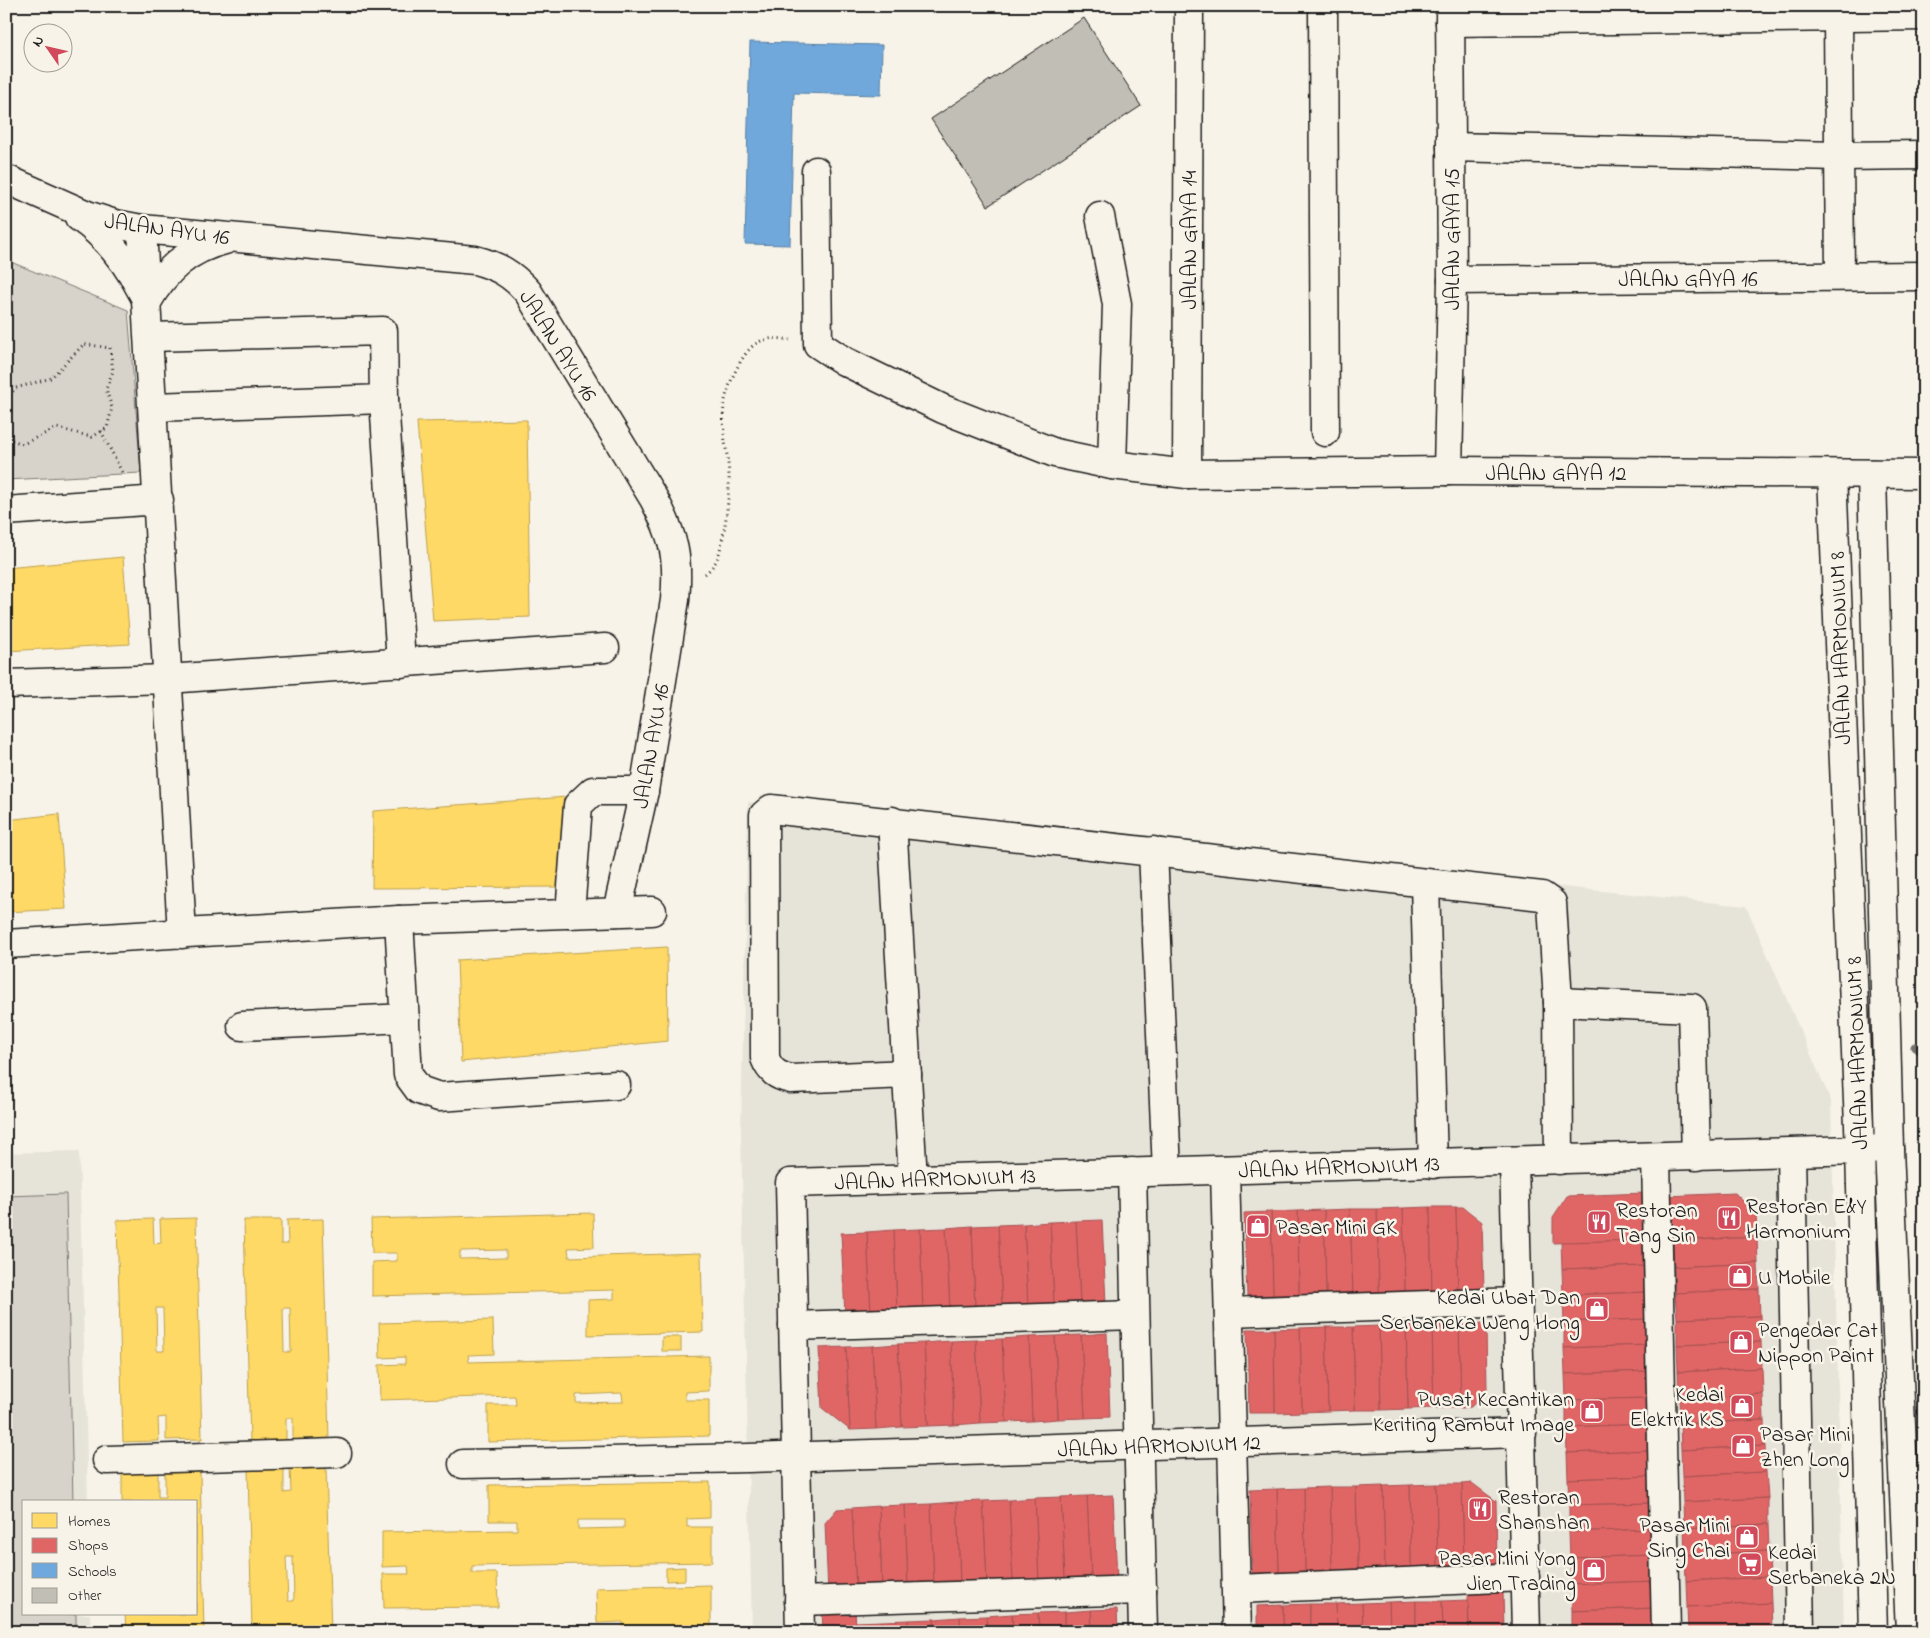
<svg xmlns="http://www.w3.org/2000/svg" width="1930" height="1638" font-family="'Indie Flower',sans-serif">
<rect width="100%" height="100%" fill="#f7f3e8"/>
<filter id="ink" filterUnits="userSpaceOnUse"><feTurbulence type="fractalNoise" baseFrequency=".02" numOctaves="2"/><feDisplacementMap in="SourceGraphic" scale="10" xChannelSelector="R" yChannelSelector="G"/><feConvolveMatrix kernelMatrix="1 2 1 2 8 2 1 2 1" color-interpolation-filters="sRGB"/></filter>
<g filter="url(#ink)">
<g fill="#e6e3d9">
<path d="M748,802l998,104 85,195 13,531h-1092l-11,-500z"/>
<path d="M79,1151l9,351h-64v112h66l1,18h-85v-479z"/>
</g>
<g fill="#d7d3cb" stroke="#7a7874">
<path d="M6,260l122,50 13,163 -135,7z"/>
<path d="M66,1194l7,308h-49v112h52v18h-70v-436z"/>
</g>
<g fill="#ffd966" stroke="#bba050" fill-rule="evenodd">
<path d="M527,420l3,197 -97,4 -16,-199z"/>
<path d="M123,557l7,87 -124,7v-83z"/>
<path d="M567,797l-3,90 -192,1 1,-77z"/>
<path d="M59,814l7,95 -60,3v-92z"/>
<path d="M667,947l1,94 -207,21 -4,-102z"/>
<path d="M593,1213l1,34 -26,1 1,9 132,-4 2,79 -115,3v-35l26,-1v-9l-242,6v-34l25,-1v-8h-25l-1,-34zM506,1250v8l-46,1v-8z"/>
<path d="M196,1218l6,221 -36,1v-23l-8,1 1,23 -36,1 -6,-222 36,-1 1,25 7,-1 -1,-24zM156,1308h7l1,43h-7z"/>
<path d="M323,1219l6,221 -36,1v-23h-7v23l-36,1 -6,-222h37v24h7l-1,-24zM283,1308h7l1,44h-7z"/>
<path d="M493,1320l1,34 -26,1 1,7 240,-6v35l-24,1v8h24v36l-221,6v-37h28l-1,-9 -135,4 -1,-35 26,-1v-7l-25,1 -1,-35zM622,1393l1,9 -47,1v-8z"/>
<rect x="662" y="1337" width="19" height="14"/>
<path d="M284,1468v25l7,-1 -1,-23 36,-1 5,164h-79l-4,-163zM286,1557h7l1,44h-6z"/>
<path d="M158,1472v25h7v-24l35,-1 4,160h-78l-1,-18h71v-112h-74v-29z"/>
<path d="M710,1482v36l-23,1v8h25v35l-240,4v7h25l1,34 -114,1 -1,-34h26l-1,-8 -26,1v-35l135,-2v-9h-28v-36zM578,1520h46v8l-46,1z"/>
<path d="M685,1567v13l-19,1v-13z"/>
<path d="M711,1585v47h-120l32,-1v-9l-26,1 -1,-35z"/>
</g>
<g fill="#e06666" stroke="#a55050">
<path d="M1645,1193l1,47 -93,3v-26l14,-21z"/>
<path d="M1735,1193l21,21 1,23 -88,4 -2,-45z"/>
<path d="M1430,1207l2,84 -27,1 -2,-84z"/>
<path d="M1430,1207h26l2,83 -26,1z"/>
<path d="M1456,1207h7l19,15 2,67 -26,1z"/>
<path d="M1403,1208l2,84h-26l-2,-83z"/>
<path d="M1350,1209l3,84 -27,1 -2,-84z"/>
<path d="M1350,1209h27l2,83 -26,1z"/>
<path d="M1324,1210l2,84 -27,1 -1,-84z"/>
<path d="M1298,1211l1,84h-26l-2,-83z"/>
<path d="M1271,1212l2,83 -26,1 -3,-83z"/>
<path d="M1102,1220l4,83 -26,1 -4,-83z"/>
<path d="M1076,1221l4,83 -26,1 -4,-83z"/>
<path d="M1050,1222l4,83 -26,2 -4,-83z"/>
<path d="M1024,1224l4,83 -26,1 -4,-83z"/>
<path d="M998,1225l4,83 -27,2 -3,-84z"/>
<path d="M972,1226l3,84 -25,1 -4,-83z"/>
<path d="M946,1228l4,83 -27,1 -3,-83z"/>
<path d="M920,1229l3,83 -26,1 -3,-83z"/>
<path d="M894,1230l3,83 -26,2 -4,-83z"/>
<path d="M867,1232l4,83 -26,1 -4,-83z"/>
<path d="M1757,1237l1,26 -84,4 -1,-26z"/>
<path d="M1646,1240l1,26 -85,3 -1,-27z"/>
<path d="M1758,1263l1,26 -84,4 -1,-26z"/>
<path d="M1647,1266l1,26 -85,3 -1,-26z"/>
<path d="M1759,1289l1,27 -83,3 -2,-26z"/>
<path d="M1648,1292v27l-84,3 -1,-27z"/>
<path d="M1760,1316l1,26 -84,3v-26z"/>
<path d="M1648,1319l1,26 -85,3v-26z"/>
<path d="M1486,1323l1,67 -16,17 -10,1 -2,-84z"/>
<path d="M1432,1324l2,84 -26,1 -2,-84z"/>
<path d="M1432,1324h27l2,84h-27z"/>
<path d="M1406,1325l2,84 -27,1 -2,-84z"/>
<path d="M1379,1326l2,84h-26l-2,-83z"/>
<path d="M1326,1327h27l2,83 -27,1z"/>
<path d="M1326,1327l2,84 -26,1 -2,-84z"/>
<path d="M1300,1328l2,84 -27,1 -1,-84z"/>
<path d="M1247,1329h27l1,84h-26z"/>
<path d="M1107,1333l3,84 -25,1 -4,-83z"/>
<path d="M1081,1335l4,83 -27,1 -3,-83z"/>
<path d="M1055,1336l3,83 -26,2 -3,-84z"/>
<path d="M1029,1337l3,84 -26,1 -4,-83z"/>
<path d="M1002,1339l4,83 -26,1 -4,-83z"/>
<path d="M976,1340l4,83 -26,2 -3,-84z"/>
<path d="M951,1341l3,84 -26,1 -4,-83z"/>
<path d="M1761,1342l1,26 -84,4 -1,-27z"/>
<path d="M924,1343l4,83 -26,1 -4,-83z"/>
<path d="M898,1344l4,83 -26,2 -4,-83z"/>
<path d="M1649,1345l1,26 -85,3 -1,-26z"/>
<path d="M872,1346l4,83 -26,1 -4,-83z"/>
<path d="M846,1347l4,83 -28,-22 -3,-60z"/>
<path d="M1762,1368l1,26 -84,4 -1,-26z"/>
<path d="M1650,1371l1,27 -85,2 -1,-26z"/>
<path d="M1763,1394l1,26 -84,4 -1,-26z"/>
<path d="M1651,1398v26l-85,3v-27z"/>
<path d="M1764,1420l1,26 -84,4 -1,-26z"/>
<path d="M1651,1424l1,26 -85,3 -1,-26z"/>
<path d="M1765,1446l1,26 -84,4 -1,-26z"/>
<path d="M1652,1450l1,26 -85,3 -1,-26z"/>
<path d="M1766,1472l2,26 -85,4 -1,-26z"/>
<path d="M1653,1476l1,27 -85,2 -1,-26z"/>
<path d="M1472,1483l24,18 1,65 -33,1 -2,-83z"/>
<path d="M1436,1484l2,84 -27,1 -1,-84z"/>
<path d="M1436,1484h26l2,83 -26,1z"/>
<path d="M1410,1485l1,84 -26,1 -2,-84z"/>
<path d="M1383,1486l2,84h-27l-2,-83z"/>
<path d="M1330,1487h26l2,83 -26,1z"/>
<path d="M1330,1487l2,84 -27,1 -1,-84z"/>
<path d="M1304,1488l1,84 -26,1 -2,-84z"/>
<path d="M1277,1489l2,84h-27l-2,-83z"/>
<path d="M1113,1495l4,83 -26,1 -4,-83z"/>
<path d="M1087,1496l4,83 -26,1 -4,-83z"/>
<path d="M1061,1497l4,83 -26,2 -4,-84z"/>
<path d="M1035,1498l4,84 -26,1 -4,-83z"/>
<path d="M1768,1498v26l-84,4 -1,-26z"/>
<path d="M1009,1500l4,83 -26,1 -4,-83z"/>
<path d="M983,1501l4,83 -27,2 -3,-84z"/>
<path d="M957,1502l3,84 -26,1 -3,-83z"/>
<path d="M1654,1503v26l-85,3v-27z"/>
<path d="M931,1504l3,83 -26,1 -3,-83z"/>
<path d="M905,1505l3,83 -26,1 -3,-83z"/>
<path d="M879,1506l3,83 -26,2 -4,-83z"/>
<path d="M852,1508l4,83 -28,2 -3,-70 12,-14z"/>
<path d="M1768,1524l1,27 -84,4 -1,-27z"/>
<path d="M1654,1529l1,26 -85,3 -1,-26z"/>
<path d="M1769,1551l1,26 -84,4 -1,-26z"/>
<path d="M1655,1555l1,26 -85,3 -1,-26z"/>
<path d="M1770,1577l1,26 -84,4 -1,-26z"/>
<path d="M1656,1581v27l-84,3 -1,-27z"/>
<path d="M1468,1591h35l1,41h-35z"/>
<path d="M1468,1600l1,32h-26l-1,-31z"/>
<path d="M1416,1601v31h-26l-1,-30z"/>
<path d="M1416,1601h26l1,31h-27z"/>
<path d="M1389,1602l1,30h-27l-1,-29z"/>
<path d="M1362,1603l1,29h-26l-1,-28z"/>
<path d="M1771,1603l1,26 -84,3 -1,-25z"/>
<path d="M1310,1604v28h-27v-27z"/>
<path d="M1310,1604h26l1,28h-27z"/>
<path d="M1283,1605v27h-26v-26z"/>
<path d="M855,1608l1,24h-33l-1,-23z"/>
<path d="M1656,1608l1,24h-85v-21z"/>
<path d="M1117,1609l1,23h-26l-1,-22z"/>
<path d="M1091,1610l1,22h-27v-20z"/>
<path d="M1065,1612v20h-26l-1,-19z"/>
<path d="M1038,1613l1,19h-26l-1,-18z"/>
<path d="M1012,1614l1,18h-26l-1,-16z"/>
<path d="M986,1616l1,16h-26l-1,-15z"/>
<path d="M960,1617l1,15h-26l-1,-13z"/>
<path d="M934,1619l1,13h-26l-1,-12z"/>
<path d="M908,1620l1,12h-27v-11z"/>
<path d="M882,1621v11h-26v-10z"/>
<path d="M1772,1629v3h-59z"/>
</g>
<path fill="#6fa8dc" stroke="#567ea2" d="M750,42l132,3 -1,50 -87,-2 -4,152 -45,-1z"/>
<g fill="none" stroke-linecap="round" stroke-linejoin="round">
<path stroke="#72716c" stroke-width="9" d="M1915,1047l9,6"/>
</g>
<path fill="#c0beb5" stroke="#1c1c1c" d="M1084,18l57,88 -153,100 -57,-87z"/>
<g fill="none" stroke-linecap="round" stroke-linejoin="round">
<g stroke="#1c1c1c" stroke-width="31">
<g id="minor">
<path d="M1323,6l2,426"/>
<path d="M1838,17l2,259"/>
<path d="M1450,22l474,-6"/>
<path d="M1451,147l388,9 85,-1"/>
<path d="M816,171l2,173 26,17 99,48 112,44 57,12 75,9 261,-3 476,3"/>
<path d="M6,179l81,36 28,9 27,5 333,31c23,6 37,14 53,32l126,207c20,38 25,58 21,101l-31,191 -27,121"/>
<path d="M1100,216l17,88 -5,161"/>
<path d="M79,217c29,20 49,47 65,78"/>
<path d="M142,229l40,705"/>
<path d="M1452,280l472,-4"/>
<path d="M147,302c18,-32 41,-53 78,-62"/>
<path d="M150,337l233,-6 1,68 -231,8"/>
<path d="M384,399l17,264"/>
<path d="M1448,471l4,-191 -2,-274"/>
<path d="M1187,474l2,-468"/>
<path d="M1832,474l28,676 13,482"/>
<path d="M1872,474l17,675 21,483"/>
<path d="M6,511l153,-11"/>
<path d="M6,684l162,-5 437,-31"/>
<path d="M892,821l21,358"/>
<path d="M1153,851l14,320"/>
<path d="M1425,883l8,281"/>
<path d="M570,914l8,-109 15,-14h51"/>
<path d="M399,920l9,155 11,15 20,7 177,-12"/>
<path d="M6,944l393,-24 253,-9"/>
<path d="M1558,1002l134,6 4,148"/>
<path d="M242,1026l163,-8"/>
<path d="M907,1074l-116,5c-14,-3 -21,-8 -26,-21l-1,-243 7,-6 771,87 10,7 6,99 1,158"/>
<path d="M1791,1153l9,479"/>
<path d="M1656,1157l10,475"/>
<path d="M1514,1161l12,471"/>
<path d="M1225,1170l12,462"/>
<path d="M1132,1172l11,460"/>
<path d="M1229,1312l289,-10"/>
<path d="M793,1326l342,-11"/>
<path d="M107,1460l230,-7"/>
<path d="M463,1464l285,-6 774,-25"/>
<path d="M1237,1589l288,-12"/>
<path d="M799,1601l343,-11"/>
<path d="M800,1632l-10,-449 1099,-34"/>
</g>
</g>
<g stroke="#1c1c1c" stroke-width="3" stroke-dasharray="1 4" stroke-linecap="butt">
<path d="M6,399l10,-11 35,-10 33,-34 26,4 3,23 -7,18 6,19 -5,20 -15,9 -35,-9 -34,16 -17,-6"/>
<path d="M101,431l22,43"/>
<path d="M705,574c4,-3 10,-10 12,-15 7,-16 13,-66 12,-84 -1,-22 -8,-45 -5,-69 2,-17 17,-54 33,-63 10,-6 22,-5 33,-3"/>
</g>
<use href="#minor" stroke="#f7f3e8" stroke-width="28"/>
</g>
</g>
<defs>
<g id="restaurant-square" transform="scale(1.25)"><rect x="-9" y="-9" width="18" height="18" rx="4" fill="#d1495b" stroke="#f7f3e8"/><path d="M-5-6h1v4h1v-4h1v4h1v-4h1v5L-1.5 .5V6h-2V.5L-5-1ZM5-6V6H3V1.5H1.5Q1.5-4 5-6Z" fill="#fff"/></g>
<g id="shop-square" transform="scale(1.25)"><rect x="-9" y="-9" width="18" height="18" rx="4" fill="#d1495b" stroke="#f7f3e8"/><path d="M-5-2.5h2.3a2.7 3.5 0 0 1 5.4 0H5L5.5 6h-11ZM-1.5-2.5h3a1.5 2.3 0 0 0-3 0Z" fill="#fff"/></g>
<g id="supermarket-square" transform="scale(1.25)"><rect x="-9" y="-9" width="18" height="18" rx="4" fill="#d1495b" stroke="#f7f3e8"/><path d="M-6-5.5h2.5l.6 2H6L4.5 2H-2.5L-4.4-4H-6ZM-1.5 3.2a1.3 1.3 0 1 0 .1 0ZM3 3.2a1.3 1.3 0 1 0 .1 0Z" fill="#fff"/></g>
</defs>
<g fill-rule="evenodd">
<use href="#restaurant-square" x="1729" y="1218"/>
<use href="#restaurant-square" x="1599" y="1222"/>
<use href="#shop-square" x="1258" y="1226"/>
<use href="#shop-square" x="1740" y="1276"/>
<use href="#shop-square" x="1597" y="1309"/>
<use href="#shop-square" x="1741" y="1342"/>
<use href="#shop-square" x="1742" y="1406"/>
<use href="#shop-square" x="1592" y="1411"/>
<use href="#shop-square" x="1743" y="1446"/>
<use href="#restaurant-square" x="1480" y="1509"/>
<use href="#shop-square" x="1747" y="1537"/>
<use href="#supermarket-square" x="1750" y="1564"/>
<use href="#shop-square" x="1594" y="1570"/>
</g>
<g text-anchor="middle" stroke-width="5" stroke-linejoin="round" paint-order="stroke">
<g font-size="22" fill="#1c1c1c" stroke="#f7f3e8">
<text transform="translate(167 228) rotate(8)" y="8">JALAN AYU 16</text>
<text transform="translate(1451 239) rotate(-90)" y="8">JALAN GAYA 15</text>
<text transform="translate(1188 240) rotate(-90)" y="8">JALAN GAYA 14</text>
<text x="1688" y="286">JALAN GAYA 16</text>
<text transform="translate(559 345) rotate(58)" y="8">JALAN AYU 16</text>
<text x="1556" y="480">JALAN GAYA 12</text>
<text transform="translate(1839 648) rotate(-92)" y="8">JALAN HARMONIUM 8</text>
<text transform="translate(650 746) rotate(-80)" y="8">JALAN AYU 16</text>
<text transform="translate(1856 1053) rotate(-92)" y="8">JALAN HARMONIUM 8</text>
<text transform="translate(1339 1166) rotate(-2)" y="8">JALAN HARMONIUM 13</text>
<text transform="translate(935 1178) rotate(-2)" y="8">JALAN HARMONIUM 13</text>
<text transform="translate(1159 1445) rotate(-2)" y="8">JALAN HARMONIUM 12</text>
</g>
<g font-size="22" fill="#1c1c1c" stroke="#f7f3e8" text-anchor="start">
<text x="1746" y="1213">Restoran E&amp;Y<tspan x="1746" dy="25">Harmonium</tspan></text>
<text x="1616" y="1217">Restoran<tspan x="1616" dy="25">Tang Sin</tspan></text>
<text x="1276" y="1234">Pasar Mini GK</text>
<text x="1758" y="1284">U Mobile</text>
<text x="1580" y="1304" text-anchor="end">Kedai Ubat Dan<tspan x="1580" dy="25">Serbaneka Weng Hong</tspan></text>
<text x="1758" y="1337">Pengedar Cat<tspan x="1758" dy="25">Nippon Paint</tspan></text>
<text x="1724" y="1401" text-anchor="end">Kedai<tspan x="1724" dy="25">Elektrik KS</tspan></text>
<text x="1574" y="1406" text-anchor="end">Pusat Kecantikan<tspan x="1574" dy="25">Keriting Rambut Image</tspan></text>
<text x="1760" y="1441">Pasar Mini<tspan x="1760" dy="25">Zhen Long</tspan></text>
<text x="1498" y="1504">Restoran<tspan x="1498" dy="25">Shanshan</tspan></text>
<text x="1730" y="1532" text-anchor="end">Pasar Mini<tspan x="1730" dy="25">Sing Chai</tspan></text>
<text x="1768" y="1559">Kedai<tspan x="1768" dy="25">Serbaneka 2N</tspan></text>
<text x="1576" y="1565" text-anchor="end">Pasar Mini Yong<tspan x="1576" dy="25">Jien Trading</tspan></text>
</g>
</g>
<rect width="1930" height="1638" fill="none" stroke="#f7f3e8" stroke-width="25"/>
<rect x="12" y="12" width="1905" height="1613" fill="none" stroke="#1c1c1c" stroke-width="2" filter="url(#ink)"/>
<rect x="22" y="1500" width="175" height="115" fill="#f7f3e8" stroke="#9f9d96"/>
<rect x="32" y="1513" width="25" height="15" fill="#ffd966" stroke="#9f9d96"/>
<text x="68" y="1526" font-size="15" fill="#1c1c1c">Homes</text>
<rect x="32" y="1538" width="25" height="15" fill="#e06666" stroke="#9f9d96"/>
<text x="68" y="1550" font-size="15" fill="#1c1c1c">Shops</text>
<rect x="32" y="1563" width="25" height="15" fill="#6fa8dc" stroke="#9f9d96"/>
<text x="68" y="1576" font-size="15" fill="#1c1c1c">Schools</text>
<rect x="32" y="1588" width="25" height="15" fill="#c0beb5" stroke="#9f9d96"/>
<text x="68" y="1600" font-size="15" fill="#1c1c1c">Other</text>
<g transform="translate(48 48) rotate(304)"><circle r="24" fill="#f7f3e8" stroke="#9f9d96"/>
<path d="M0-4L9 19L0 12L-9 19Z" fill="#d1495b"/>
<text y="-8" font-size="14" font-weight="bold" text-anchor="middle" fill="#1c1c1c">N</text>
</g>
</svg>
